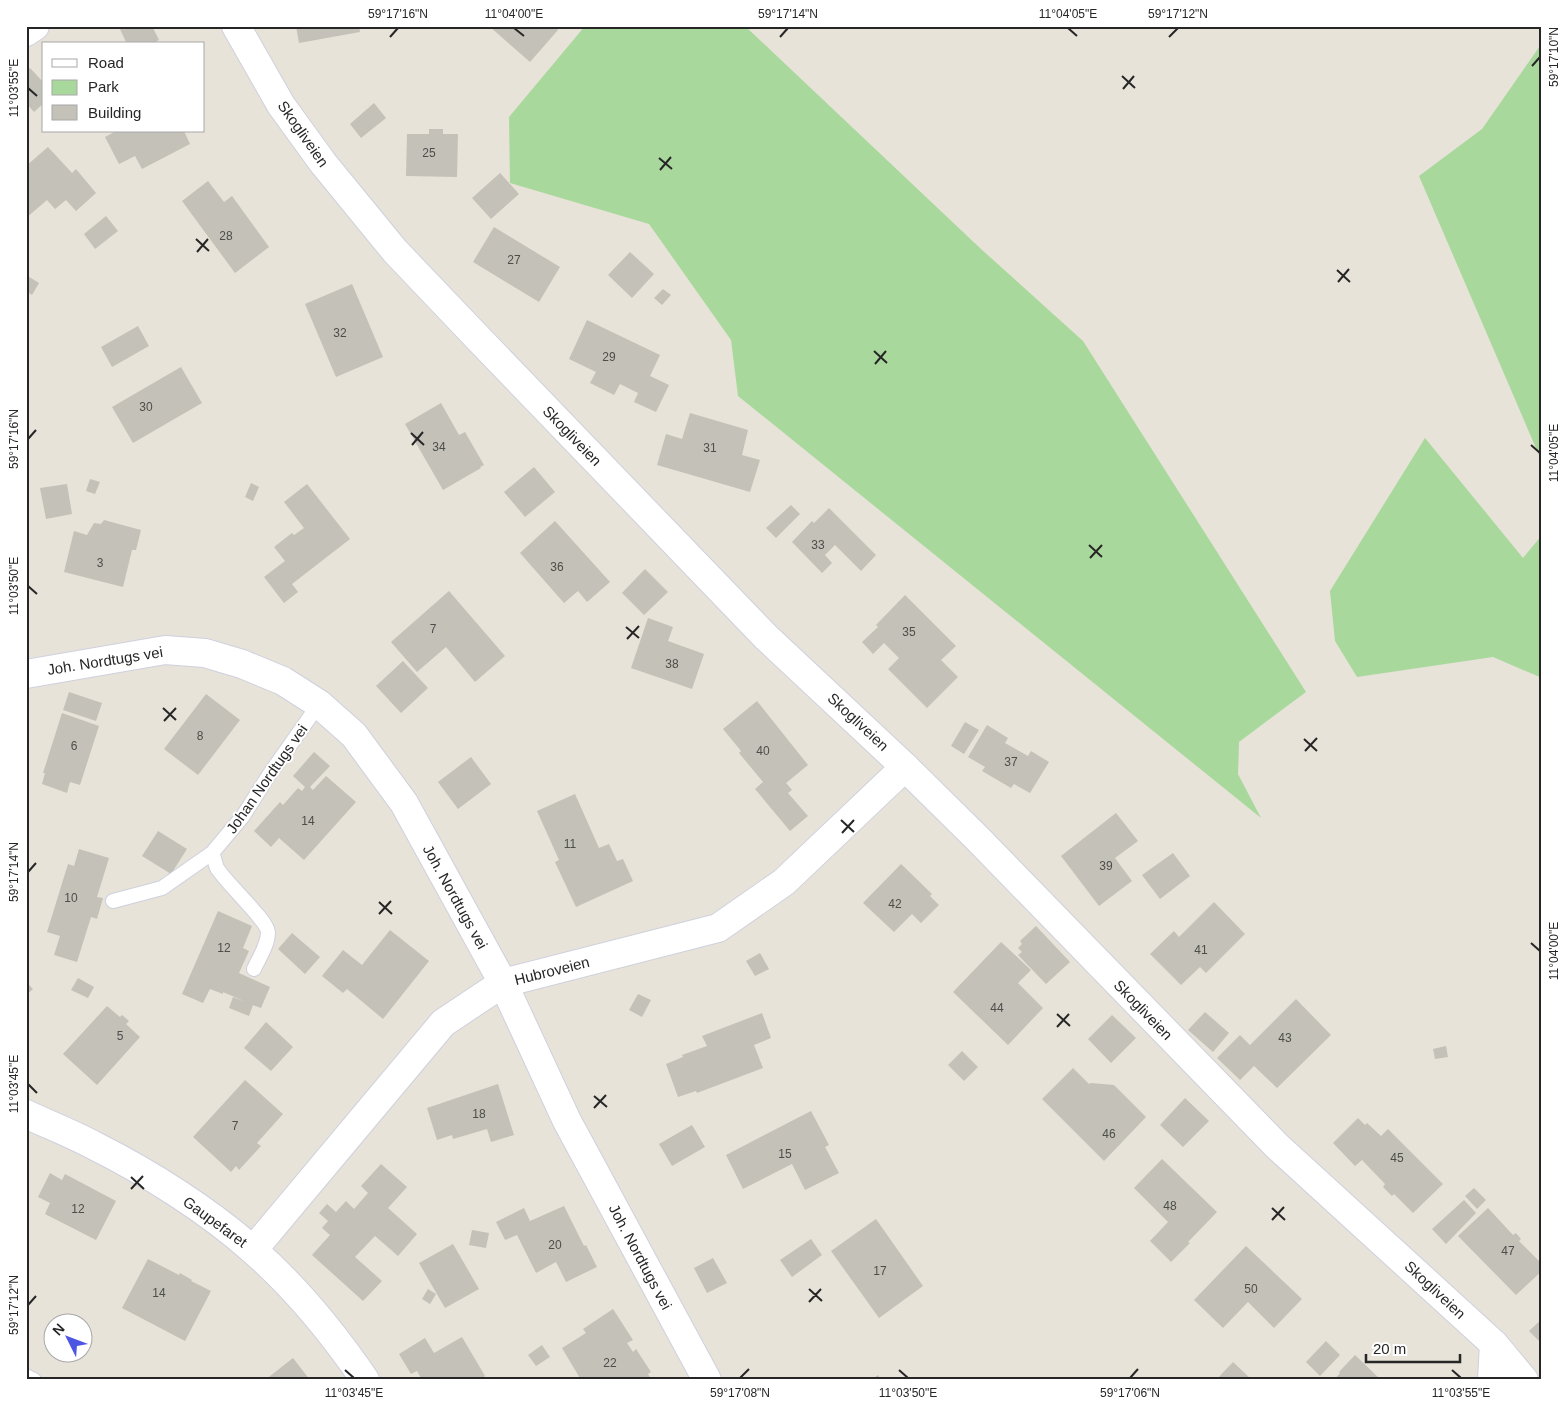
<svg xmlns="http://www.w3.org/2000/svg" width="1568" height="1406" font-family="Helvetica,sans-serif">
<rect width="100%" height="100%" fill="#e7e3d9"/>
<g fill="#a9d89c">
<path d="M585,26h160l236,223 102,92 223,351 -67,50 -1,32 23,44 -523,-422 -7,-56 -82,-116 -139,-41 -1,-66z"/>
<path d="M1542,43v419l-123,-286 63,-47z"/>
<path d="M1425,438l98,120 19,-23v143l-49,-21 -136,20 -22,-36 -5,-50z"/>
</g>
<g fill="#c3c1b8">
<path d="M121,26h31l7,14 -7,4h-25l-8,-17z"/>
<path d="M296,26h63l1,6 -61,11z"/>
<path d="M489,26h65l4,4 -28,32z"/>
<path d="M30,68l14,15v20l-10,9 -8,-9v-32z"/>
<path d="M374,103l12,15 -25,20 -11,-14z"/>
<path d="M429,129h14v5h15l-1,43 -51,-1 1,-42h22z"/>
<path d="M116,131h68l6,13 -48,25 -7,-13 -16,8 -14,-27z"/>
<path d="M48,147l24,26 4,-4 20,24 -20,18 -10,-11 -11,9 -8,-9 -21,18v-52z"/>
<path d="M500,173l19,21 -28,25 -19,-21z"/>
<path d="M208,181l16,21 8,-6 37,51 -34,26 -53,-72z"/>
<path d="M106,216l12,15 -23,18 -11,-15z"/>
<path d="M494,227l66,40 -21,35 -66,-40z"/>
<path d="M630,252l24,22 -22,24 -24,-23z"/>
<path d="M26,275l13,8 -7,12 -6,-4z"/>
<path d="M352,284l31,73 -47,20 -31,-73z"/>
<path d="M663,289l8,6 -9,10 -8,-7z"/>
<path d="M587,320l73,35 -10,21 19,9 -13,27 -22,-10 4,-9 -18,-9 -6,11 -24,-12 6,-11 -27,-13z"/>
<path d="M138,326l11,20 -37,21 -11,-20z"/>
<path d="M181,367l21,36 -69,40 -21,-36z"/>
<path d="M441,403l18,32 6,-3 19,33 -4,2 1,1 -38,22 -38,-66z"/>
<path d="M690,413l58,17 -6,25 18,5 -10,32 -93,-27 9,-31 16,5z"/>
<path d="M534,467l21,25 -30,25 -21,-25z"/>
<path d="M90,479l10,3 -5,12 -9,-3z"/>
<path d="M251,483l8,4 -6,14 -8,-4z"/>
<path d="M67,484l5,30 -26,5 -6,-31z"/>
<path d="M307,484l43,55 -58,45 6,8 -14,11 -20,-26 21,-16 -11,-14 18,-14 2,2 10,-7 -20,-26z"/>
<path d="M791,505l9,9 -24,24 -10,-10z"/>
<path d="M829,508l47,47 -15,16 -26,-26 -10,10 7,8 -10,10 -30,-31 20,-21 2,2z"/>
<path d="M104,520l37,10 -5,20h-4l-9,37 -59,-15 10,-41 13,4 7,-12 7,1z"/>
<path d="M555,521l55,61 -23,20 -9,-11 -14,12 -44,-50z"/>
<path d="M645,569l23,23 -24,23 -22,-22z"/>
<path d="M449,591l56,65 -30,26 -29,-35 -29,25 -26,-30z"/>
<path d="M905,595l51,51 -15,14 17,17 -31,31 -39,-39 11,-11 -15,-15 -11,11 -11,-12 16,-15 -2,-2z"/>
<path d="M648,618l25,9 -5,14 36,13 -12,35 -61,-21z"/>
<path d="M403,661l25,27 -27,25 -25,-27z"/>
<path d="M69,692l33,11 -6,18 -33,-11z"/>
<path d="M206,694l34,26 -42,55 -34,-26z"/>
<path d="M757,701l51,64 -22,18 6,7 -4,3 20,23 -18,15 -35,-42 8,-7 -24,-29 2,-2 -18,-22z"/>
<path d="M62,713l37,13 -19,59 -10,-3 -3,11 -25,-9 3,-11h-2z"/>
<path d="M965,722l14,8 -15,24 -13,-8z"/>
<path d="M987,725l21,13 -3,5 23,13 3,-5 18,11 -19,31 -16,-9 -3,4 -29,-17 3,-4 -17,-10z"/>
<path d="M314,752l16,14 -20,21 3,3 13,-14 30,26 -52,58 -25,-22 -8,9 -17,-16 26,-29 3,3 15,-17 4,3 3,-4 -12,-11z"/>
<path d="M471,757l20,27 -33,25 -20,-27z"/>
<path d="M575,794l24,54 10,-4 8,17 6,-2 10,22 -57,26 -21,-45 4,-2 -22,-49z"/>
<path d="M1116,813l22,28 -23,17 17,23 -33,25 -38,-50z"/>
<path d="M158,831l29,18 -16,25 -29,-18z"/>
<path d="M79,849l30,9 -12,39 6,1 -6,21 -6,-2 -14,45 -23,-7 6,-19 -13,-4 21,-68 6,2z"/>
<path d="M1173,853l17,23 -30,23 -18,-24z"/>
<path d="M901,864l31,30 -2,2 9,9 -18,18 -9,-9 -18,18 -31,-29z"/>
<path d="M1214,902l31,32 -39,39 -6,-6 -19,18 -31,-31 24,-23 5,6z"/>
<path d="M218,911l34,15 -9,22 6,3 -10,22 31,14 -9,21 -8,-3 -4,11 -20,-8 4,-11 13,5 -23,-10v2l-13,-5 -7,14 -21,-9z"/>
<path d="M1036,926l34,36 -24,22 -28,-29 4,-3 -4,-4 4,-4 -2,-3z"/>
<path d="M390,930l39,31 -46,58 -36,-30 -4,4 -21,-17 21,-26 19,15z"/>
<path d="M292,933l28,24 -15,17 -27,-25z"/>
<path d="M1001,942l30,28 -13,13 25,25 -35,37 -55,-53z"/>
<path d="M760,953l9,16 -14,7 -9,-15z"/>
<path d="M78,978l16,9 -6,11 -17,-8z"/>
<path d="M26,982l7,7 -7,6z"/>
<path d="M638,994l13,6 -9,17 -13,-7z"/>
<path d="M1296,999l35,36 -54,53 -23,-22 -14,14 -23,-22 23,-23 10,10z"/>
<path d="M107,1006l13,11 2,-2 7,6 -3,3 14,13 -43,48 -34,-31z"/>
<path d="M1205,1012l24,21 -16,19 -25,-22z"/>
<path d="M762,1013l9,25 -17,7 9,23 -66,25 -1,-2 -18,6 -12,-33 17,-7 -1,-2 25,-9 -5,-10z"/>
<path d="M1112,1015l24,23 -25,25 -23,-24z"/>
<path d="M266,1022l27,25 -22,24 -27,-23z"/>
<path d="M1446,1046l2,11 -13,2 -2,-10z"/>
<path d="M962,1051l16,16 -14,14 -16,-16z"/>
<path d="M1073,1068l16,16 2,-1 23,2 32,32 -42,44 -62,-62z"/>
<path d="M245,1080l38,34 -26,29 4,3 -22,24 -3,-4 -5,6 -38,-35z"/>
<path d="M498,1084l16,51 -23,7 -4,-13 -34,10 -1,-4 -15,5 -10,-32z"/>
<path d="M1185,1098l24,23 -26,26 -23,-22z"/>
<path d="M811,1111l18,34 -4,2 14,26 -34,17 -13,-26 -49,25 -17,-34z"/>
<path d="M1358,1118l7,7 2,-2 14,13 7,-7 55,55 -30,29 -19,-19 -2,2 -9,-9 2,-3 -23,-24 -7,6 -22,-23z"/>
<path d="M692,1125l13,22 -33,19 -13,-22z"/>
<path d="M1162,1159l55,53 -29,30 2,1 -19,19 -21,-21 18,-19 -34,-34z"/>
<path d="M381,1164l26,23 -19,21 29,26 -19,22 -23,-20 -20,21 27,24 -19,20 -51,-46 18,-20 -8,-7 6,-7 -9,-8 8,-9 9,8 10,-11 8,8 14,-16 -7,-7z"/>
<path d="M50,1173l12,7 3,-6 51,27 -20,39 -51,-26 5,-11 -12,-6z"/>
<path d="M1474,1188l12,12 -9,9 -12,-13z"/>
<path d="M1464,1200l12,13 -30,31 -14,-15z"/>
<path d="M564,1206l20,40 2,-1 11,22 -31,15 -10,-20 -20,11 -19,-38 -12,5 -9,-18 28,-14 6,13z"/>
<path d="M1488,1208l25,27 3,-2 5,6 -2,2 23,23v7l-26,24 -58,-59z"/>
<path d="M876,1219l47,67 -44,32 -48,-67z"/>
<path d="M472,1230l17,3 -3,15 -17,-3z"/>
<path d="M811,1239l11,16 -30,22 -12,-17z"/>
<path d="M453,1244l26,45 -34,19 -26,-45z"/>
<path d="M1246,1246l56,53 -28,29 -26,-26 -25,26 -29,-28z"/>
<path d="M713,1258l14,25 -20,10 -13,-25z"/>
<path d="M148,1259l31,16 1,-2 12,7 -1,1 20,10 -26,50 -63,-33z"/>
<path d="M428,1289l8,5 -6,10 -8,-5z"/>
<path d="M613,1309l20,31 -6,3 6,9 3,-3 15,23 -3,2 4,6h-71l-19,-32 24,-15 -3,-4z"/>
<path d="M1542,1319v25l-13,-13z"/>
<path d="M462,1337l23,39 -1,1 1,3h-63l-5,-9 -6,3 -12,-20 26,-16 9,15z"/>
<path d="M1326,1341l14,14 -20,21 -14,-14z"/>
<path d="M542,1345l8,12 -14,9 -8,-11z"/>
<path d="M1355,1355l26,25h-47l6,-7 -1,-1z"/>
<path d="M293,1358l17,22h-45z"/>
<path d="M1233,1362l19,18h-36z"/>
<path d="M878,1375l3,5h-10z"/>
</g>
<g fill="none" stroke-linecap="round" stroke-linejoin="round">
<g stroke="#cfd0de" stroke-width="16">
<g id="lane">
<path d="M212,853c2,4 3,10 5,15 9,15 50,52 51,64 0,13 -9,26 -14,37"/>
<path d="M113,901l49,-13 50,-35 31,-37 26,-41 50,-71"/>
<path d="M26,1376l8,4"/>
</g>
</g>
<g stroke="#cfd0de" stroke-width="30">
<g id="street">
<path d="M236,26l45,79 42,58 72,88 81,85 290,301 139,130 73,72 299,307 217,198 30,36"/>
<path d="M26,32l9,-6"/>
<path d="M26,674l139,-24 40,3 37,11 41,17 36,23 35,31 50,68 99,180 64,138 140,259"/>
<path d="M26,1114c23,11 47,20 69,32 54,27 114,65 159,105 42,37 79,82 111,129"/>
<path d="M253,1250l190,-227 60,-40 215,-55 66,-46 121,-115"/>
<path d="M1492,1380l2,-36"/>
</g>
</g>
<use href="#lane" stroke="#fff" stroke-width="14"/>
<use href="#street" stroke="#fff" stroke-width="28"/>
</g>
<path fill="none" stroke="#262626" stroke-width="2" d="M514,28l10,8M1068,28l9,8M390,37l8,-9M780,37l8,-9M1169,37l9,-9M1532,66l8,-9M1122,76l13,12M28,88l9,8M1123,89l11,-13M659,158l13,11M660,170l11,-13M196,239l13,12M197,252l11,-13M1337,270l13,12M1338,282l11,-13M874,351l13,12M875,364l11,-13M411,433l13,12M28,439l8,-9M412,445l11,-13M1531,445l9,8M1089,545l13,12M1090,558l12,-13M28,586l9,8M626,627l13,11M627,639l12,-13M163,708l13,12M164,721l12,-13M1304,739l13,12M1305,751l12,-13M841,820l13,12M842,833l12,-13M28,872l8,-9M379,902l13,12M379,914l12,-13M1531,943l9,8M1057,1014l13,12M1057,1027l12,-13M28,1084l9,9M594,1096l13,11M594,1108l12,-13M131,1177l13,12M131,1189l12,-13M1272,1208l13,12M1272,1220l12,-13M809,1289l13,12M809,1302l12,-13M28,1305l8,-9M345,1370l9,8M899,1370l9,8M1452,1370l9,8M740,1378l9,-9M1130,1378l8,-9"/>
<g text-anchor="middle" stroke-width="4" stroke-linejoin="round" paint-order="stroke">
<g font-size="12" fill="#4d4d4a">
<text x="429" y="157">25</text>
<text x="226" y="240">28</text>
<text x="514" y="264">27</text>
<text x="340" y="337">32</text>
<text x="609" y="361">29</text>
<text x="146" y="411">30</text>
<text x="439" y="451">34</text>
<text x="710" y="452">31</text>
<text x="818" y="549">33</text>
<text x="100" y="567">3</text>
<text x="557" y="571">36</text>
<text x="433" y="633">7</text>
<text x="909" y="636">35</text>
<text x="672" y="668">38</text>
<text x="200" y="740">8</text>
<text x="74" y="750">6</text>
<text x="763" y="755">40</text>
<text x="1011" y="766">37</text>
<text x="308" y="825">14</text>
<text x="570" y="848">11</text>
<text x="1106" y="870">39</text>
<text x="71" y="902">10</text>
<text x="895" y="908">42</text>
<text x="224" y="952">12</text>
<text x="1201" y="954">41</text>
<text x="997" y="1012">44</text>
<text x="120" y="1040">5</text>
<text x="1285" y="1042">43</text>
<text x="479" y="1118">18</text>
<text x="235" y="1130">7</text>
<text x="1109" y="1138">46</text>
<text x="785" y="1158">15</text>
<text x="1397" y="1162">45</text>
<text x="1170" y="1210">48</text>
<text x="78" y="1213">12</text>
<text x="555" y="1249">20</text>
<text x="1508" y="1255">47</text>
<text x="880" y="1275">17</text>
<text x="1251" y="1293">50</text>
<text x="159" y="1297">14</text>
<text x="610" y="1367">22</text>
</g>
<g font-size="15" fill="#262626" stroke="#fff">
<text transform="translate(303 134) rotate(55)" y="5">Skogliveien</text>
<text transform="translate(572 436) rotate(46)" y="5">Skogliveien</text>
<text transform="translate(105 661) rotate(-9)" y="5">Joh. Nordtugs vei</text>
<text transform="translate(858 722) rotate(43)" y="5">Skogliveien</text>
<text transform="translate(267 779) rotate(-55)" y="5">Johan Nordtugs vei</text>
<text transform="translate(455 897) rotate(61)" y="5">Joh. Nordtugs vei</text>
<text transform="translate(552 971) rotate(-14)" y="5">Hubroveien</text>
<text transform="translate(1143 1010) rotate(46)" y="5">Skogliveien</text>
<text transform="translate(215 1222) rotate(36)" y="5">Gaupefaret</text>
<text transform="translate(640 1257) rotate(62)" y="5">Joh. Nordtugs vei</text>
<text transform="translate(1435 1290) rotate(43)" y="5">Skogliveien</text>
</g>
</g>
<rect width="1568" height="1406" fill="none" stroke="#ffffff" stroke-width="55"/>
<rect x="42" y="42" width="162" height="90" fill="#ffffff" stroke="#a8a8a8"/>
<rect x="52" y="59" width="25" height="8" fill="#ffffff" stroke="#a8a8a8"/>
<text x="88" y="68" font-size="15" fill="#262626">Road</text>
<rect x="52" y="80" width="25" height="15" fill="#a9d89c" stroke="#a8a8a8"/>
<text x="88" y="92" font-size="15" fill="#262626">Park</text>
<rect x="52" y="105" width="25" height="15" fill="#c3c1b8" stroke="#a8a8a8"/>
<text x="88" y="118" font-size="15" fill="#262626">Building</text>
<g transform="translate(68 1338) rotate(312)"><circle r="24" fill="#ffffff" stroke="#a8a8a8"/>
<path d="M0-4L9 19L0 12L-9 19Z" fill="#4c56e2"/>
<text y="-8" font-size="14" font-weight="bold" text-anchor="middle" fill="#262626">N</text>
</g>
<path d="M1366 1354v8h94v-8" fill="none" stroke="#262626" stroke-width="2.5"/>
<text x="1373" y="1354" font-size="15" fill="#262626" stroke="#ffffff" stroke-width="4" paint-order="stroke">20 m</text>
<rect x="28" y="28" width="1512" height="1350" fill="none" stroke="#262626" stroke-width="2"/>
<g font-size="12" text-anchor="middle" fill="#262626">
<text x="398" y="18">59°17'16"N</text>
<text x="514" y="18">11°04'00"E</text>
<text x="788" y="18">59°17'14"N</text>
<text x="1068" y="18">11°04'05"E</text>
<text x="1178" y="18">59°17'12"N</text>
<text transform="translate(1554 57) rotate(-90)" y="4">59°17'10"N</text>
<text transform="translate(14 88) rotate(-90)" y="4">11°03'55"E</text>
<text transform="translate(14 439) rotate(-90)" y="4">59°17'16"N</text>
<text transform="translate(1554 453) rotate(-90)" y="4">11°04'05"E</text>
<text transform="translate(14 586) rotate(-90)" y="4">11°03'50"E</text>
<text transform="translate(14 872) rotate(-90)" y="4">59°17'14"N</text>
<text transform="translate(1554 951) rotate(-90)" y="4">11°04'00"E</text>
<text transform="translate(14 1084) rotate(-90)" y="4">11°03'45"E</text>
<text transform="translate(14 1305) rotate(-90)" y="4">59°17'12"N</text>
<text x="354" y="1397">11°03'45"E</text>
<text x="740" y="1397">59°17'08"N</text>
<text x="908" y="1397">11°03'50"E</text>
<text x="1130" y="1397">59°17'06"N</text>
<text x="1461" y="1397">11°03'55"E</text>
</g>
</svg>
